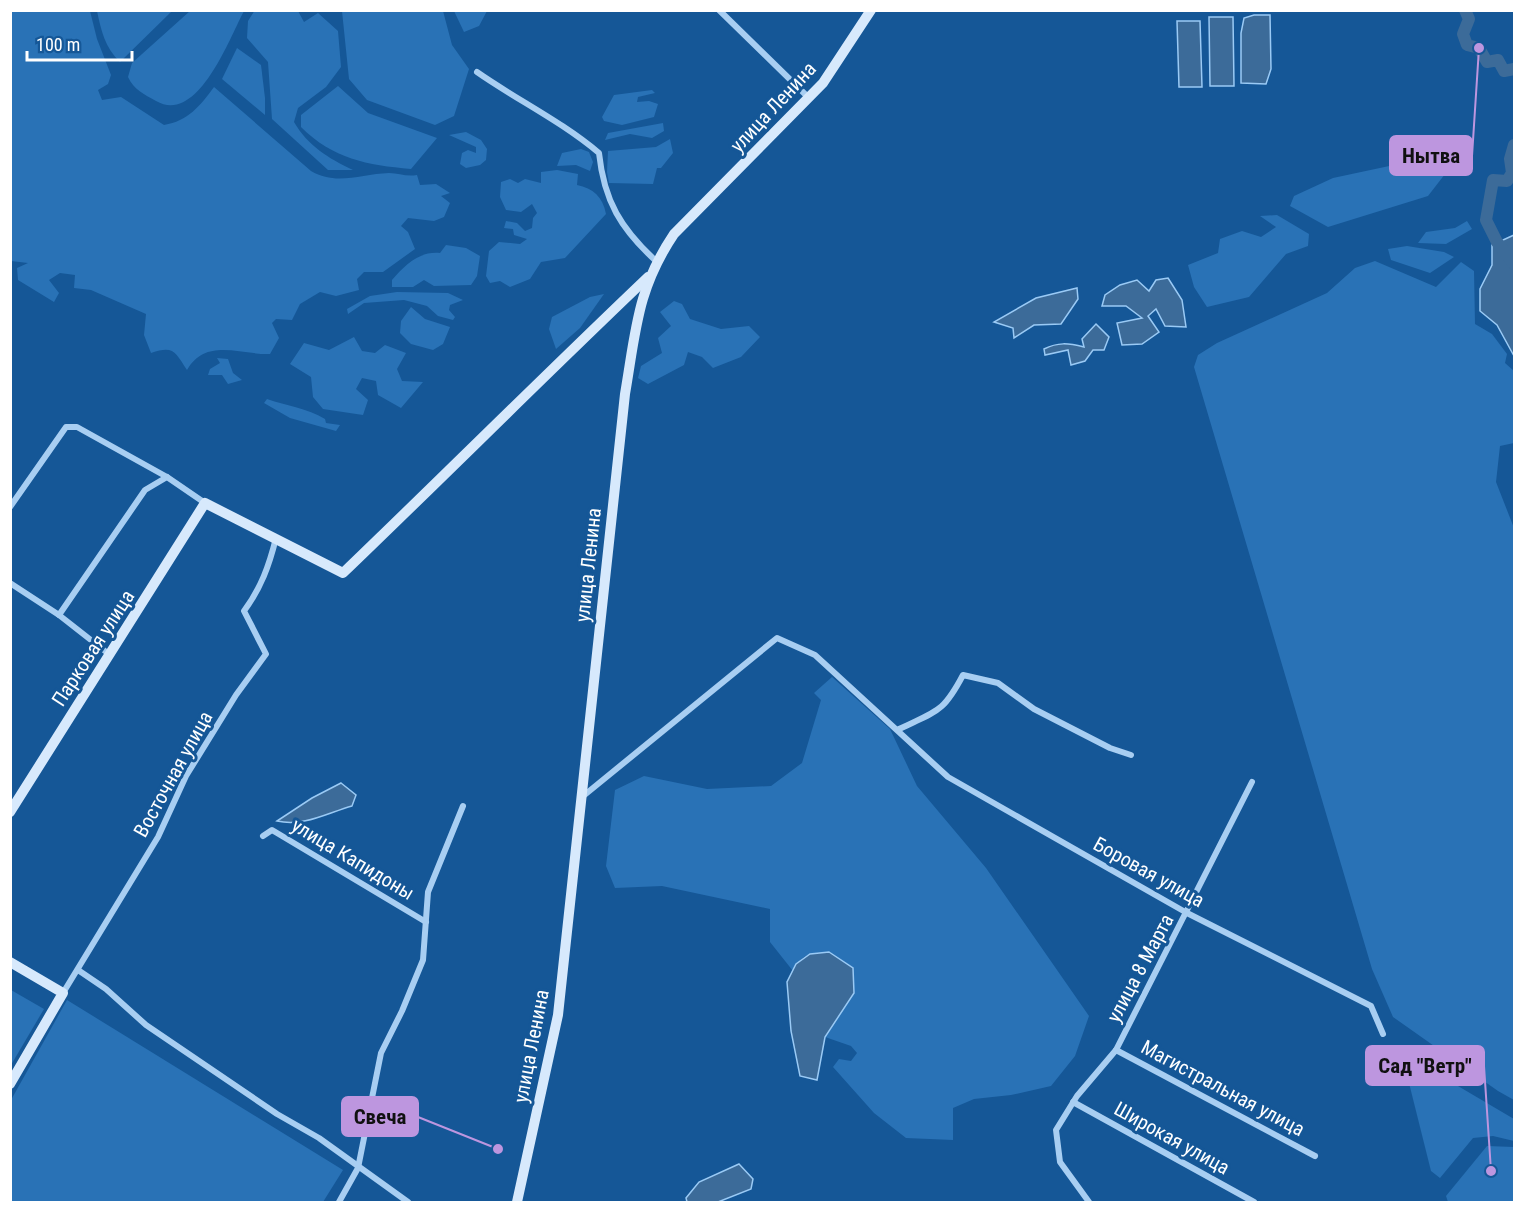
<svg xmlns="http://www.w3.org/2000/svg" width="1525" height="1213" font-family="'Roboto Condensed',sans-serif">
<rect width="100%" height="100%" fill="#155797"/>
<g fill="#2972b6">
<path d="M11,10l79,1 7,28 14,36 -3,9 -10,6 4,10 19,-3 43,28c24,-4 36,-19 50,-38l97,84c25,15 50,3 78,2 10,0 17,4 28,2l3,10 16,-1 14,9 -9,3 9,7 -6,14 -10,4 -26,-3 -7,8 7,6 7,17 -32,23h-19l-7,7 2,11 -23,6 -16,-4 -20,12 -8,16 -16,-1 -4,4 7,15 -9,16c-30,1 -64,-17 -83,16 -12,-18 -13,-25 -36,-17l-7,-18 2,-21 -55,-24 -17,-2 1,-13 -15,-2 -11,7 10,13 -5,9 -36,-22 -1,-12 11,-5 -17,-2z"/>
<path d="M255,10l43,1 6,11 14,-9 20,18 3,36 -15,20 -28,21 -4,14c14,24 34,36 59,48h-25l-56,-51 -4,-57 -21,-24 1,-17z"/>
<path d="M97,11v-1l75,1 -52,51c-15,-14 -19,-32 -23,-51z"/>
<path d="M190,11h54c-15,28 -46,114 -88,90 -12,-7 -22,-11 -28,-24l4,-14z"/>
<path d="M342,11h101l9,34 17,24 -15,47 -19,9 -68,-25 -18,-21z"/>
<path d="M454,11h33l-8,15 -15,6z"/>
<path d="M237,48l24,17 4,33v17l-43,-36z"/>
<path d="M338,86l30,27 69,25 -26,31c-44,-4 -78,-10 -110,-42v-12z"/>
<path d="M652,90l3,3 -17,4 -1,5 12,-1 9,3 -4,13 -32,8 -18,-4 -2,-4 12,-22z"/>
<path d="M663,123l1,8 -12,7 -22,-4 -25,6 3,-7z"/>
<path d="M466,132l15,8 6,9 -1,11 -6,5 -14,3 -6,-4 2,-11 6,-3 8,3v-6l-27,-12z"/>
<path d="M670,139l3,14 -12,15h-4l-4,16 -44,-1 -2,-11 1,-21 48,-4z"/>
<path d="M581,149l8,3 4,10 -3,9 -14,-6 -19,1 5,-13z"/>
<path d="M1450,153l2,12 -24,31 -100,31 -38,-21 4,-10 39,-18z"/>
<path d="M557,170l21,4 -1,11c16,3 26,12 29,29l-41,44 -24,4 -11,17 -20,8 -10,-6 -10,2 -4,-7 3,-25 10,-9 21,2 7,-5 -13,-4 -1,-6 -9,-1 2,-7 11,2 8,8 7,-3 1,-10 4,-5 -5,-9 -11,8 -15,-2 -6,-13 1,-15 9,-3 8,4 7,-4 16,4v-11z"/>
<path d="M1277,215l32,19 -1,12 -22,8 -37,43 -42,10 -13,-20 -6,-22 30,-12 2,-14 22,-8 19,6 15,-10 -16,-11z"/>
<path d="M1467,221l5,8 -26,15 -28,-1 8,-11 29,-4z"/>
<path d="M446,245l20,3 14,8 -3,20 -6,9 -37,1 -10,-6 -11,7h-21v-7c13,-15 27,-29 48,-27z"/>
<path d="M1407,246l37,6 10,5 -24,16 -39,-13 -3,-11z"/>
<path d="M1375,261l61,26 25,-25 13,9 1,53 17,10 15,20 -2,9 9,8v72l-14,3 -4,36 18,46v572l-16,-9 -105,-74 -21,-48 -178,-602 4,-12 19,-12 110,-50 28,-25z"/>
<path d="M397,292l51,1 15,7 -13,5 -1,5 6,7 -2,3 -15,-4 -11,-10 -23,-6 -40,3 -16,11 -1,-5 23,-13z"/>
<path d="M604,294l-24,34 -24,21 -7,-20 3,-12 38,-20z"/>
<path d="M674,301l8,3 8,15 31,10 28,-3 11,11 -19,20 -28,11 -11,-11 -14,-5 -4,13 -36,19 -10,-6 3,-12 21,-13 -4,-15 13,-12 -11,-14z"/>
<path d="M411,307l14,12 25,8 -7,17 -10,6 -22,-6 -11,-11 1,-12z"/>
<path d="M354,337l8,14 13,2 10,-8 21,8 -9,16 5,12 21,1 -22,26 -23,-13 -2,-14 -14,-3 -6,11 12,11 -5,15 -40,-6 -10,-12 -2,-20 -21,-13 14,-21 25,7z"/>
<path d="M217,358l11,1 5,14 9,7 -14,4 -6,-9h-14l2,-6 10,-6z"/>
<path d="M267,399c20,7 40,9 58,20l1,4 14,2 -4,6 -46,-13 -26,-15z"/>
<path d="M832,677l58,52 27,57 69,82 103,148 -14,40 -24,30 -40,9 -37,4 -21,9v32l-47,-2 -32,-25 -41,-46 6,-8 12,2 6,-8 -6,-7 -26,-9 29,-44 -2,-25c-20,-14 -44,-27 -59,3l-23,-29v-33l-108,-23 -47,2 -9,-22 9,-76 29,-14 63,13 64,-3 31,-23 19,-63 -7,-7z"/>
<path d="M11,990l33,19 -33,56z"/>
<path d="M67,1000l276,170 -20,32h-312v-102z"/>
<path d="M1407,1056l107,63v22l-21,-5 -20,2 -33,40 -9,-7 -22,-88z"/>
<path d="M1487,1146l27,1v55h-66l-2,-6z"/>
</g>
<g fill="#3c6b99" stroke="#9acaf5" stroke-width="1.5">
<path d="M1254,15h16l1,54 -5,15 -25,-1v-50l3,-15z"/>
<path d="M1209,17h24l1,69h-24z"/>
<path d="M1177,21h23l2,66h-23z"/>
<path d="M1514,235v121l-17,-31 -17,-14v-22l12,-24v-20z"/>
<path d="M1168,278l14,22 4,27 -21,-1 -9,-17 -8,7 11,16 -17,12 -20,1 -5,-22 25,-5 -16,-12h-24l3,-11 15,-10 17,-5 12,11 7,-11z"/>
<path d="M1077,288l1,11 -17,25 -27,1 -20,13 -1,-10 -19,-6 42,-24z"/>
<path d="M1096,324l13,13 -5,13h-11l-8,11 -14,4 -3,-15 -23,5 -1,-6c14,-7 24,-6 40,-2l-2,-8z"/>
<path d="M341,783l15,12 -4,11c-25,7 -48,21 -75,15l35,-23z"/>
<path d="M829,952l24,16 1,25 -29,44 -8,43 -17,-4 -9,-45 -4,-49 9,-18 14,-10z"/>
<path d="M739,1164l14,15 -2,10 -33,13h-31l-1,-4 13,-16z"/>
</g>
<g fill="none" stroke-linecap="round" stroke-linejoin="round">
<g stroke="#3c6b99" stroke-width="12">
<path d="M1465,10l4,9 -6,15 4,11 12,3 8,14 11,-2 6,11 10,-2"/>
<path d="M1514,145l-4,14 2,14 -5,8 -14,-1 -7,40 11,22 17,22"/>
</g>
<g stroke="#a8cef2" stroke-width="6">
<path d="M719,10l90,88"/>
<path d="M477,72c40,28 84,49 122,81 5,48 22,76 57,108"/>
<path d="M10,507l56,-80h11l90,50 38,26"/>
<path d="M10,583l49,32 51,40"/>
<path d="M59,615l86,-125 22,-13"/>
<path d="M899,729c38,-18 44,-16 64,-54l35,8 36,26 76,39 21,7"/>
<path d="M582,797l195,-159 38,17 133,122 239,136 184,93 12,28"/>
<path d="M263,836l9,-6 154,92"/>
<path d="M78,970l28,19 40,36 131,89 42,24 89,64"/>
<path d="M63,993l95,-156 28,-61 50,-81 30,-41 -22,-43c17,-23 25,-45 32,-73"/>
<path d="M1116,1050l199,106"/>
<path d="M1073,1102l181,100"/>
<path d="M339,1202l19,-34 23,-115 21,-42 21,-51 5,-68 35,-86"/>
<path d="M1089,1202l-29,-40 -4,-32 21,-34 39,-46 136,-268"/>
</g>
<g stroke="#d7e9fc" stroke-width="10">
<path d="M10,812l195,-309 138,70c102,-98 202,-198 305,-296"/>
<path d="M10,962l53,31 -53,91"/>
<path d="M517,1202l41,-187 67,-621c11,-64 12,-105 49,-160l149,-151 48,-73"/>
</g>
</g>
<g text-anchor="middle" stroke-width="6" stroke-linejoin="round" paint-order="stroke">
<g font-size="20" fill="#fff" stroke="#155797">
<text transform="translate(773 107) rotate(-47)" y="7">улица Ленина</text>
<text transform="translate(588 565) rotate(-84)" y="7">улица Ленина</text>
<text transform="translate(93 648) rotate(-57)" y="7">Парковая улица</text>
<text transform="translate(173 774) rotate(-61)" y="7">Восточная улица</text>
<text transform="translate(353 859) rotate(31)" y="7">улица Капидоны</text>
<text transform="translate(1149 872) rotate(29)" y="7">Боровая улица</text>
<text transform="translate(1140 968) rotate(-62)" y="7">улица 8 Марта</text>
<text transform="translate(531 1046) rotate(-79)" y="7">улица Ленина</text>
<text transform="translate(1223 1088) rotate(28)" y="7">Магистральная улица</text>
<text transform="translate(1172 1138) rotate(29)" y="7">Широкая улица</text>
</g>
</g>
<path fill="none" stroke="#bd96df" stroke-width="2" d="M1479 48L1472 156M1491 1171L1484 1066M498 1149L418 1117"/>
<g fill="#bd96df" stroke="#155797" stroke-width="2">
<circle cx="1479" cy="48" r="6"/>
<circle cx="1491" cy="1171" r="6"/>
<circle cx="498" cy="1149" r="6"/>
</g>
<g fill="#bd96df" stroke="#bd96df" stroke-width="2">
<rect x="1390" y="136" width="82" height="39" rx="6"/>
<rect x="1366" y="1046" width="118" height="39" rx="6"/>
<rect x="342" y="1097" width="76" height="39" rx="6"/>
</g>
<g font-size="21" text-anchor="middle" font-weight="bold" fill="#111">
<text x="1431" y="163">Нытва</text>
<text x="1425" y="1073">Сад "Ветр"</text>
<text x="380" y="1124">Свеча</text>
</g>
<rect width="1525" height="1213" fill="none" stroke="#ffffff" stroke-width="24"/>
<path d="M27 51v9h105v-9" fill="none" stroke="#ffffff" stroke-width="3"/>
<text x="36" y="51" font-size="18" fill="#ffffff" stroke="#155797" stroke-width="4.5" paint-order="stroke">100 m</text>
</svg>
